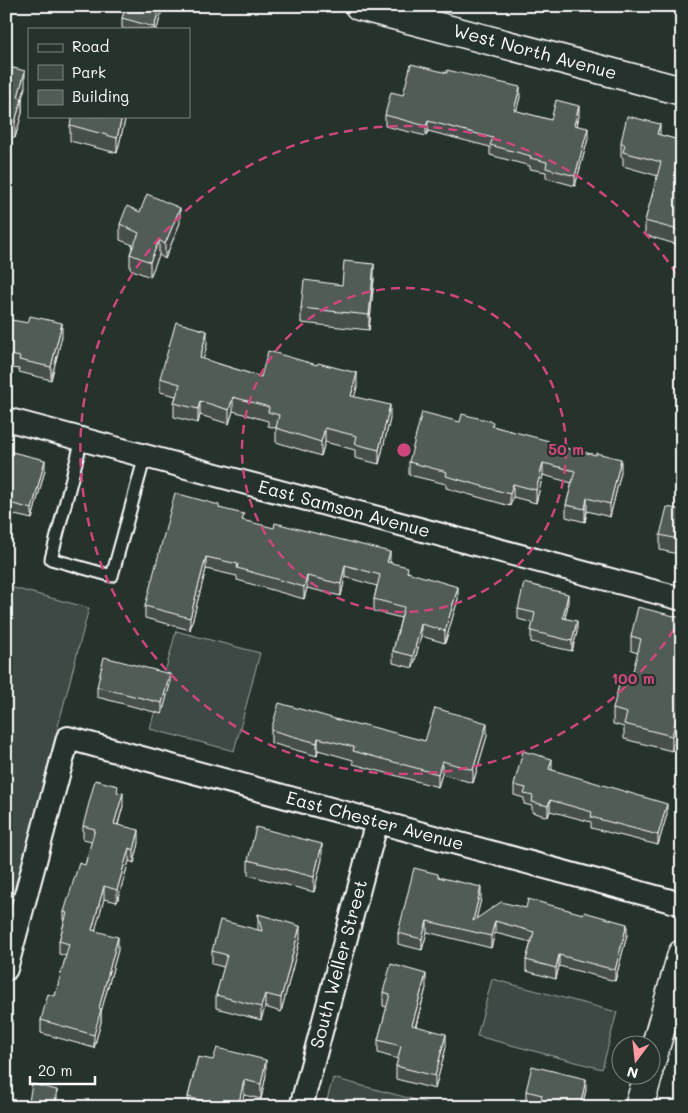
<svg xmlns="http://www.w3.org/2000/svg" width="688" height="1113" font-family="Mali,sans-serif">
<rect width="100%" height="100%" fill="#26332d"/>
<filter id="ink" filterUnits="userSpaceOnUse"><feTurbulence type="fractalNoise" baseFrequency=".02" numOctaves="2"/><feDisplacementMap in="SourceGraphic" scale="10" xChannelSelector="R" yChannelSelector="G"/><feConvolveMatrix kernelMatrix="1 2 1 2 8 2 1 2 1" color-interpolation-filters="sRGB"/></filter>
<g filter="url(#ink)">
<g fill="#3e4944" stroke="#9ea4a2">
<path d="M6,586l83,22 -83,317z"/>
<path d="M176,631l84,22 -26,98 -84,-22z"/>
<path d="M492,979l125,33 -15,57 -125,-33z"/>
<path d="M333,1078l109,29h-117z"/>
</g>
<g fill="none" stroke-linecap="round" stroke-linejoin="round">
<g stroke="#fff" stroke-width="15">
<path id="service" d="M82,439l-31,120 61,17 33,-120"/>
</g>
<g stroke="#fff" stroke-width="26">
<g id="minor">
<path d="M6,419l676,180"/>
<path d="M6,969l62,-231 614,166"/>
<path d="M301,1107l76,-286"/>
</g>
</g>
<g stroke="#fff" stroke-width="31">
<g id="tertiary">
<path d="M359,6l323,85"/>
<path d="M650,1066l32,-112"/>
<path d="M639,1107l9,-31"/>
</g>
</g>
<use href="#service" stroke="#26332d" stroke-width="11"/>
<use href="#minor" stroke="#26332d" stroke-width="22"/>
<use href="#tertiary" stroke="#26332d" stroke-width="28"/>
</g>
<g fill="#464f4b" stroke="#fff">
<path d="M126,6h37l-6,23h-32l-3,-1v-10z"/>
<path d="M6,66l19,21 -3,11v15l-7,25 -9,-3z"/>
<path d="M403,95l117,2 -4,14 35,9 28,-4 -2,10 11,13 -13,47 -29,-8v-6l-16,-3v-3l-40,-11v-8l-62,-16 -2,5 -41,-10v-11z"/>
<path d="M126,116l-9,37 -47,-12v-16z"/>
<path d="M660,135l22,6v105l-37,-11v-14l13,-45 -35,-10v-8l-2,-2v-14z"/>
<path d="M140,212l40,11 -15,36 -6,-4 -9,22 -20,-8v-15l3,-9 -13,-5v-16z"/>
<path d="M374,279l-5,51 -68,-7v-15l41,-23z"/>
<path d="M6,319l56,17 -11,44 -32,-8v-3l-13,-2z"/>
<path d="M207,345l-4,14 58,18 96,10 -3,10 36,22 -11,45 -24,-6v-8l-30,-8 -4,14 -45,-14v-14l-8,-2v-5l-35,-10 -4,13 -29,-9 -2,8 -24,-6v-14l2,-7 -16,-4v-14z"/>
<path d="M460,422l33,4 56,18 72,28 -11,45 -23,-6 -2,11 -19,-5v-12l6,-22 -29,-8 -7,28 -23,-6 -3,9 -64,-18v-4l-37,-9v-13z"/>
<path d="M6,456l39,14 -13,49 -26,-6z"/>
<path d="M219,508l25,13 146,41 68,37 -13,44 -24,-7 -8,32 -20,-5v-12l8,-33 -27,-7v-12l3,-13 -32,-9 -4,19 -34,-8 -3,11 -67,-19v-4l-31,-7 -16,61 -45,-12v-12z"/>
<path d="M682,510v45l-22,-5v-15z"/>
<path d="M568,604l-3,14 12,14 -5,19 -41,-9v-11l2,-8 -15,-4v-10z"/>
<path d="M682,618l-10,133 -48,-12v-12l-11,-3v-15l19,-34 6,-22 -7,-2v-15z"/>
<path d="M170,684l-8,30 -65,-17v-10z"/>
<path d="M360,726l65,15 62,-5 -14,47 -31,-9 -4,13 -85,-23v-4l-35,-10 -1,6 -46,-13v-13z"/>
<path d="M552,770l115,44 -9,31 -67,-17v-6l-41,-11 -2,6 -16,-5v-6l-8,-2v-6l-10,-3v-10z"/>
<path d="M118,792l5,14 -5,19 21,18 -5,20 -5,-2 -12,41 -13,-3 -9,31 23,20 -17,62v10l-7,26 -53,-15v-13l14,-24 11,-40 -7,-2v-13l5,-18v-11l21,-47 7,-24 -9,-2v-13z"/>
<path d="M322,859l-8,33 -66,-17v-15z"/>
<path d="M438,877l43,22 -5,20 151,16 -12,46 -56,-15 -3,13 -30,-8v-11l5,-18 -36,-9 -4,15 -64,-16 -5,18 -24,-6v-11z"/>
<path d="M258,914l42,25 -19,73 -16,-5 -4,13 -45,-12v-13l8,-28 -12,-3v-13l46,-21z"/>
<path d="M426,988l-10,38 30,21 -11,42 -39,-10v-13l2,-7 -20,-6v-13l9,-33 -4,-1v-14z"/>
<path d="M198,1057l68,18 -5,24 -17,-4 -3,12h-53v-10z"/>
<path d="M586,1090l-4,17h-42v-2l-14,-4v-10z"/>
</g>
<g fill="#39403d" stroke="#fff">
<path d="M160,6h3l-6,23h-3z"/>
<path d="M25,71v16l-7,25v-15z"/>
<path d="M520,87v10l-6,24v-11z"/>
<path d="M22,98v15l-7,25v-16z"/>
<path d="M579,106v10l-5,19v-10z"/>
<path d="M122,116h4l-9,37v-15z"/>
<path d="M428,121v10l-2,5v-10z"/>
<path d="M660,124v15l-3,-5z"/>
<path d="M588,128v11l-13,47v-10z"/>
<path d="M180,208v15l-15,36v-15z"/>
<path d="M159,240v15l-9,22v-15z"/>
<path d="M374,264v15l-5,51v-15z"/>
<path d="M62,323v13l-11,44v-13z"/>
<path d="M207,331v14l-7,27v-14z"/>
<path d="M357,373v14l-6,23v-14z"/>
<path d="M233,397v14l-4,13v-14z"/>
<path d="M200,401v14l-2,8v-14z"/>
<path d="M390,405v14l-11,45v-14z"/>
<path d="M325,428v14l-4,14v-14z"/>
<path d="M621,459v13l-11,45v-13z"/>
<path d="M45,460v10l-13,49v-10z"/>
<path d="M543,463v12l-7,28v-13z"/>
<path d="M513,484v13l-3,9v-12z"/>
<path d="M587,498v13l-2,11v-13z"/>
<path d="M390,552v12l-3,-2z"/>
<path d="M206,557v12l-16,61v-12z"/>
<path d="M345,565v12l-4,19v-12z"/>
<path d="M307,576v12l-3,11v-12z"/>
<path d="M458,587v12l-13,44v-12z"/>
<path d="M568,594v10l-5,24v-10z"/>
<path d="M577,621v11l-5,19v-10z"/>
<path d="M421,624v12l-8,32v-12z"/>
<path d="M170,674v10l-8,30v-11z"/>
<path d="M682,684v25l-10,42v-15z"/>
<path d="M487,723v13l-14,47v-13z"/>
<path d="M318,738v12l-1,6v-13z"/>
<path d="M552,759v11l-3,10v-11z"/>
<path d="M442,761v13l-4,13v-13z"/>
<path d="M123,793v13l-9,31v-13z"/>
<path d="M550,800v11l-2,6v-11z"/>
<path d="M667,804v10l-9,31v-10z"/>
<path d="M139,830v13l-5,20v-13z"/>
<path d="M322,844v15l-8,33v-15z"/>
<path d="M129,848v13l-12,41v-12z"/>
<path d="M104,886v13l-12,43v-12z"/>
<path d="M481,887v12l-8,33v-11z"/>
<path d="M427,921v11l-5,18v-11z"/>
<path d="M495,921v12l-4,15v-12z"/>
<path d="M627,924v11l-12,46v-11z"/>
<path d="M300,926v13l-19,73v-14z"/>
<path d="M118,937v13l-17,62v10l-7,26v-13l5,-27z"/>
<path d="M559,955v11l-3,13v-11z"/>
<path d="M426,974v14l-14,50v-13z"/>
<path d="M265,994v13l-4,13v-13z"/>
<path d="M446,1034v13l-11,42v-13z"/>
<path d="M266,1060v15l-5,24v-15z"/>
<path d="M586,1079v11l-4,17h-2z"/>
<path d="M244,1080v15l-3,12h-3z"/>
<path d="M57,1090v10l-1,7 -1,-6z"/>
</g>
<g fill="#515c57" stroke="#fff">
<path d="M126,6h34l-6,21 -32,-9z"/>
<path d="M411,64l36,9v-3l73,17 -6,23 37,10 5,-20 23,6 -5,19 14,3 -13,48 -29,-8 1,-6 -17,-4 1,-2 -41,-11 3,-7 -65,-17 -2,5 -41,-11 6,-23 12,3z"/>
<path d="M6,66l19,5 -7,26 4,1 -7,24 -9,-2z"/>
<path d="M72,116h50l-5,22 -47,-13z"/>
<path d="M627,116l33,8 -3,10 25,7v90l-37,-10 16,-59 -38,-10 2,-7 -4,-3z"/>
<path d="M147,194l33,14 -15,36 -6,-4 -9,22 -20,-8 9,-21 -19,-9 7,-18 13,6z"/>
<path d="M344,261l30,3 -5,51 -68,-7 3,-28 38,5z"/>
<path d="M30,316l32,7 -11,44 -32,-7 1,-3 -14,-3v-35l22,4z"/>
<path d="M176,322l31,9 -7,27 61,19 7,-26 49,14 1,-2 39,10 -6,23 39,9 -11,45 -24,-6 2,-8 -32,-8 -4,14 -45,-14 3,-13 -11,-3 1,-5 -36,-10 -4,13 -29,-9 -2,8 -24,-6 6,-19 -20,-6z"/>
<path d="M422,412l38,10 2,-8 31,8 -1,4 57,15 -1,3 48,11v-2l25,6 -11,45 -23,-6 -2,11 -19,-4 9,-34 -32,-8 -7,27 -23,-6 -3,10 -64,-18 1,-4 -38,-10z"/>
<path d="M12,452l33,8 -13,49 -26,-7v-46l4,1z"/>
<path d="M175,493l44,12v3l25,6 -2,6 32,8 1,-5 115,29 -3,10 21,5 -1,5 51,15 -13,44 -24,-7 -8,32 -20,-5 11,-44 -30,-8 6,-24 -35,-10 -4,19 -34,-8 -3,11 -67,-19 1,-4 -32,-7 -16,61 -45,-12z"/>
<path d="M667,507l15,3v30l-22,-5z"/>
<path d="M524,583l44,11 -5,24 14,3 -5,20 -41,-10 4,-18 -17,-4z"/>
<path d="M638,607l44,11v66l-1,3 1,1v6l-10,42 -48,-12 3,-11 -14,-4 9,-37 10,3 9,-36 -10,-3z"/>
<path d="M104,657l66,17 -8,29 -65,-16z"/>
<path d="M279,703l81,23 1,-2 64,17 10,-33 52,15 -14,47 -31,-9 -4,13 -85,-23 1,-4 -36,-9 -1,5 -46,-13z"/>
<path d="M523,751l29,8 -3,10 118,35 -9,31 -67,-18 1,-5 -42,-12 -2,6 -16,-4 1,-6 -9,-2 2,-6 -12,-3z"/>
<path d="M95,780l23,6 -1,6 6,1 -9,31 25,6 -5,20 -5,-2 -12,42 -13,-4 -12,44 26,7 -19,71 2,1 -7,26 -53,-15 7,-26 7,2 14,-52 -10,-3 8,-28 -3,-1 15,-49 6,2 10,-36 -12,-3z"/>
<path d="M256,827l66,17 -8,33 -66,-17z"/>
<path d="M414,868l24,6v3l43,10 -8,34 28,-19 25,6 2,-9 55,15 1,-2 43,12 -12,46 -56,-15 -3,13 -30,-8 8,-28 -39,-11 -4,15 -64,-15 -5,18 -24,-6z"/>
<path d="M258,914l42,12 -19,72 -16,-4 -4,13 -45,-12 11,-40 -15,-4 8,-31 42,11z"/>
<path d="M391,964l35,10 -14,51 34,9 -11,42 -39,-10 5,-20 -23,-6 12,-46 -7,-2z"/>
<path d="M217,1048l49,12 -5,24 -17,-4 -6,27h-11l-39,-10 10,-40 15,3z"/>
<path d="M532,1066l54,13 -6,28h-27l-13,-3 2,-9 -16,-4z"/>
<path d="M32,1084l25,6 -2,11 24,6h-51z"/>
</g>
</g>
<g fill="none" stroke="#ce467c" stroke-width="2.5" stroke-dasharray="9 6">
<circle cx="404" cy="450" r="162"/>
<path d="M682 617A324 324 0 1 1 682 283"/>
</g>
<g text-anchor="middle" stroke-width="4.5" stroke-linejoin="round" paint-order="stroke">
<g font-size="18" fill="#fff" stroke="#26332d">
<text transform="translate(535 52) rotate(15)" y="6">West North Avenue</text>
<text transform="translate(344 509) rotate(15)" y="6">East Samson Avenue</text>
<text transform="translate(375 821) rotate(15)" y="6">East Chester Avenue</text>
<text transform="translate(339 964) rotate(-75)" y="6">South Weller Street</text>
</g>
</g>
<circle cx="404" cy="450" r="8" fill="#ce467c" stroke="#26332d" stroke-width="2.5"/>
<g font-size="15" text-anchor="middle" font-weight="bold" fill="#ce467c" stroke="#26332d" stroke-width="4.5" stroke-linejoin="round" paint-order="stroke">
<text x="566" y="455">50 m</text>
<text x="633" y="684">100 m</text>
</g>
<rect width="688" height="1113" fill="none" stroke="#26332d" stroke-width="25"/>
<rect x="12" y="12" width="663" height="1088" fill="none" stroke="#fff" stroke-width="2" filter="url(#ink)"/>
<rect x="28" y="28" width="162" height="90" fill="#26332d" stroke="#7d8581"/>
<rect x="38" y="44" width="25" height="8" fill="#26332d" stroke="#7d8581"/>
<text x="72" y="52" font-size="15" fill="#ffffff">Road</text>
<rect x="38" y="65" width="25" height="15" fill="#3e4944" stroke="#7d8581"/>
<text x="72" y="78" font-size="15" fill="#ffffff">Park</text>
<rect x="38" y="90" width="25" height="15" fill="#515c57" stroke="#7d8581"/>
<text x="72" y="102" font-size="15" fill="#ffffff">Building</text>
<g transform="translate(636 1060) rotate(195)"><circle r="24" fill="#26332d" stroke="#7d8581"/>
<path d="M0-4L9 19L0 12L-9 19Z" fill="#ff9aa2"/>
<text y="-8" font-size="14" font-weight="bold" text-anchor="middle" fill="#ffffff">N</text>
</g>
<path d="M30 1076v8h65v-8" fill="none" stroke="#ffffff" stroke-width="2.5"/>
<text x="38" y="1076" font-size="15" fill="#ffffff" stroke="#26332d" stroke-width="4" paint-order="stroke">20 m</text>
</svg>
